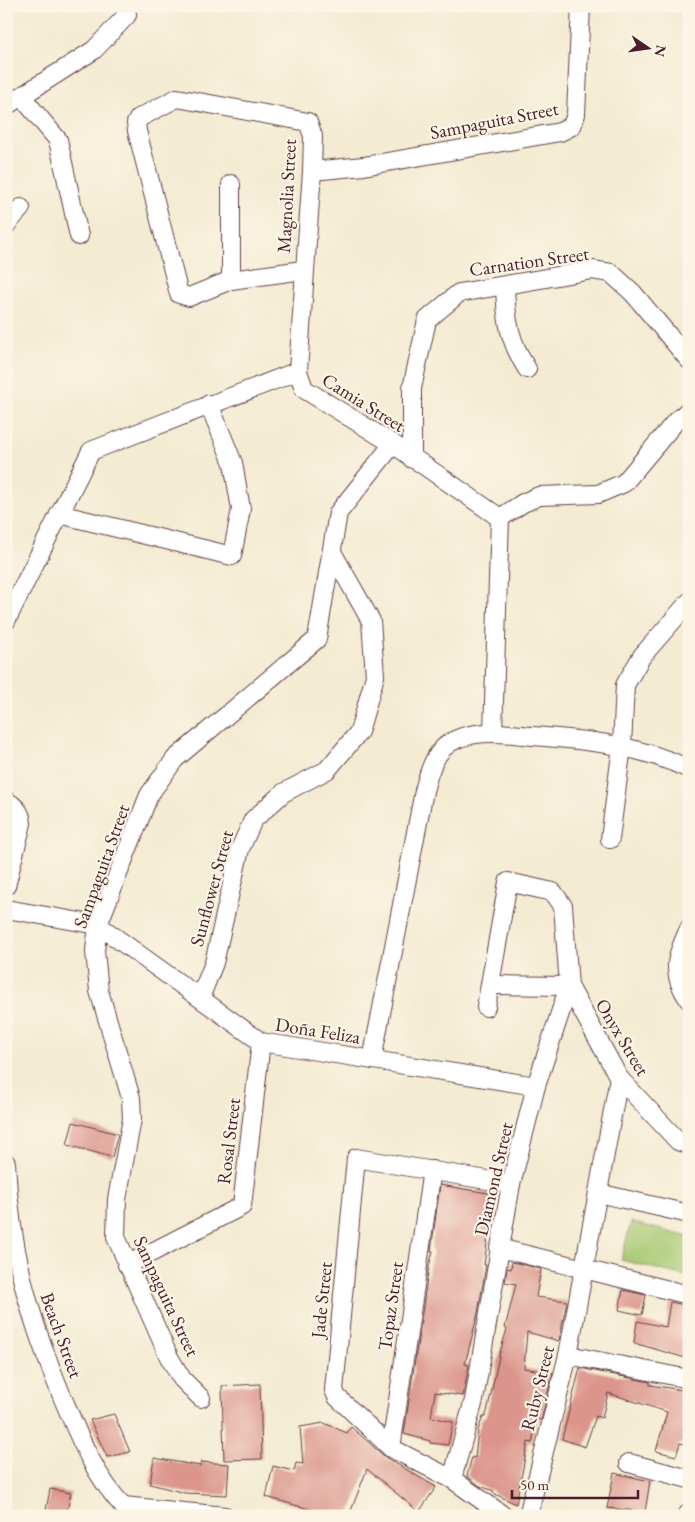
<svg xmlns="http://www.w3.org/2000/svg" width="695" height="1522" font-family="'EB Garamond',serif">
<rect width="100%" height="100%" fill="#fcf5e5"/>
<filter id="ink" filterUnits="userSpaceOnUse"><feTurbulence type="fractalNoise" baseFrequency=".02" numOctaves="2"/><feDisplacementMap in="SourceGraphic" scale="10" xChannelSelector="R" yChannelSelector="G"/><feConvolveMatrix kernelMatrix="1 2 1 2 8 2 1 2 1" color-interpolation-filters="sRGB"/></filter>
<filter id="wash" filterUnits="userSpaceOnUse"><feTurbulence type="fractalNoise" baseFrequency=".0096" numOctaves="4" result="noise"/><feDisplacementMap in="SourceGraphic" scale="20" xChannelSelector="R" yChannelSelector="G"/><feGaussianBlur stdDeviation="1.12" result="paint"/><feColorMatrix in="noise" values="0 0 0 0 0 0 0 0 0 0 0 0 0 0 0 0 0 1.4 0 .05"/><feComposite in="paint" operator="in"/></filter>
<g filter="url(#wash)">
<rect width="100%" height="100%" fill="#f3ebd2"/>
<path fill="#a7c972" stroke="#78744e" d="M631,1222l58,15v40l-68,-17z"/>
<g id="blocks">
<g fill="#db958c">
<path d="M73,1122l45,12 -6,23 -45,-12z"/>
<path d="M440,1185l54,9 -6,20 3,1 -7,50h2l-8,48 -13,51 4,1 -6,31 -28,-4 -4,25 22,5 -5,23 -18,-2v-2l-26,-7 25,-168 4,-15h-2z"/>
<path d="M512,1262l29,7 -5,28 31,4 -8,40 -32,-9 -3,36 29,5 -12,47 -4,-1 -5,24 -4,-1 -12,62 -23,-11 1,-2 -14,-5 -13,-10 5,-19 3,1 3,-28 5,-13h2l2,-5 13,-60 7,-23 -2,-1 11,-44 -11,-2 2,-14 4,1z"/>
<path d="M623,1290l23,5 -4,20 -23,-5z"/>
<path d="M670,1302l19,4v53l-55,-16 3,-22 29,6z"/>
<path d="M580,1368l70,14v3l39,6v54l-9,-2 -4,13 -20,-5 11,-39 -59,-19 -6,25 -6,-2 -11,31 -23,-8z"/>
<path d="M260,1384l2,75 -38,1 -2,-74z"/>
<path d="M114,1414l16,38 -23,5 -17,-37z"/>
<path d="M324,1423l23,10 4,-6 34,30 51,30 -17,25 -52,-43 -18,47 -40,-7 -43,-12 7,-31 21,5 2,-8 7,1 -3,-37z"/>
<path d="M154,1458l46,8 1,-4 28,2 -2,31 -42,-2 -35,-9z"/>
<path d="M614,1473l36,8 -5,31 -38,-4z"/>
<path d="M50,1489l21,4 -5,23h-21z"/>
</g>
</g>
</g>
<g filter="url(#ink)">
<use href="#blocks" fill-opacity="0" stroke="#633e44" stroke-width="1"/>
<g fill="none" stroke-linecap="round" stroke-linejoin="round">
<g stroke="#633e44" stroke-width="20">
<g id="minor">
<path d="M22,97l36,43 21,96"/>
<path d="M6,106l88,-56 33,-35 -1,-9"/>
<path d="M312,171l52,-5 196,-34 12,-6 4,-12 5,-108"/>
<path d="M231,184v96"/>
<path d="M6,225l15,-17"/>
<path d="M303,270l-72,10 -42,17 -10,-3 -42,-163 -1,-8 3,-5 38,-20 131,24 5,14 -1,35 -14,200 6,18 89,55 107,74"/>
<path d="M505,286c1,34 4,54 22,83"/>
<path d="M412,459v-71l15,-68 32,-27 133,-23 19,3 22,20 56,67"/>
<path d="M59,514l173,42 9,-47 -8,-46 -24,-59"/>
<path d="M500,518l23,-15 16,-7 59,-2 26,-11 52,-62 13,-11"/>
<path d="M6,621l85,-170 207,-80"/>
<path d="M493,732l7,-214"/>
<path d="M6,801c10,5 15,11 16,22l-16,63"/>
<path d="M610,839l12,-93 3,-61 17,-29 47,-54"/>
<path d="M6,909l92,16 163,117 275,44"/>
<path d="M689,929c-13,28 -19,44 0,71"/>
<path d="M491,985l78,1 50,92 59,63 11,4"/>
<path d="M200,998l14,-35 26,-114 13,-29 30,-27 44,-23 32,-38 16,-56 -4,-55 -39,-69"/>
<path d="M372,1060l52,-269c5,-20 11,-43 33,-52 24,-10 51,-5 76,-3 54,4 106,9 156,33"/>
<path d="M6,1163c4,89 24,157 58,238 16,38 31,75 59,105"/>
<path d="M598,1193l91,21"/>
<path d="M499,1248l190,47"/>
<path d="M127,1265l115,-59 19,-164"/>
<path d="M568,1355l121,24"/>
<path d="M201,1398l-19,-19 -13,-22 -53,-120 1,-38 15,-80 -1,-21 -32,-107 -4,-40 3,-26 51,-130 26,-36 142,-120 21,-126 55,-69"/>
<path d="M391,1448l41,-278"/>
<path d="M629,1463l60,16"/>
<path d="M452,1479l22,-79 37,-216 25,-98 33,-100 -6,-80 -10,-14 -45,-10 -22,125"/>
<path d="M123,1506l102,10"/>
<path d="M504,1516l-52,-37 -61,-31 -54,-51 -3,-7 22,-232 155,26"/>
<path d="M528,1516l40,-161 51,-277"/>
<path d="M686,1516l3,-3"/>
</g>
</g>
<use href="#minor" stroke="#fff" stroke-width="18"/>
</g>
</g>
<g text-anchor="middle" stroke-width="4.5" stroke-linejoin="round" paint-order="stroke">
<g font-size="19" fill="#4a1f2b" stroke="#fcf5e5">
<text transform="translate(494 120) rotate(-11)" y="7">Sampaguita Street</text>
<text transform="translate(286 196) rotate(-87)" y="7">Magnolia Street</text>
<text transform="translate(529 261) rotate(-8)" y="7">Carnation Street</text>
<text transform="translate(364 402) rotate(32)" y="7">Camia Street</text>
<text transform="translate(101 866) rotate(-70)" y="7">Sampaguita Street</text>
<text transform="translate(211 888) rotate(-75)" y="7">Sunflower Street</text>
<text transform="translate(318 1030) rotate(9)" y="7">Doña Feliza</text>
<text transform="translate(623 1037) rotate(59)" y="7">Onyx Street</text>
<text transform="translate(228 1141) rotate(-83)" y="7">Rosal Street</text>
<text transform="translate(493 1179) rotate(-77)" y="7">Diamond Street</text>
<text transform="translate(167 1296) rotate(65)" y="7">Sampaguita Street</text>
<text transform="translate(321 1300) rotate(-84)" y="7">Jade Street</text>
<text transform="translate(390 1306) rotate(-82)" y="7">Topaz Street</text>
<text transform="translate(62 1335) rotate(70)" y="7">Beach Street</text>
<text transform="translate(537 1388) rotate(-76)" y="7">Ruby Street</text>
</g>
</g>
<rect width="695" height="1522" fill="none" stroke="#fcf5e5" stroke-width="25"/>
<g transform="translate(648 48) rotate(103)" stroke="#fcf5e5" stroke-width="4" paint-order="stroke">
<path d="M0-4L9 19L0 12L-9 19Z" fill="#4a1f2b"/>
<text y="-8" font-size="14" font-weight="bold" text-anchor="middle" fill="#4a1f2b">N</text>
</g>
<path d="M512 1490v8h126v-8" fill="none" stroke="#4a1f2b" stroke-width="2.5"/>
<text x="520" y="1490" font-size="15" fill="#4a1f2b" stroke="#fcf5e5" stroke-width="4" paint-order="stroke">50 m</text>
</svg>
